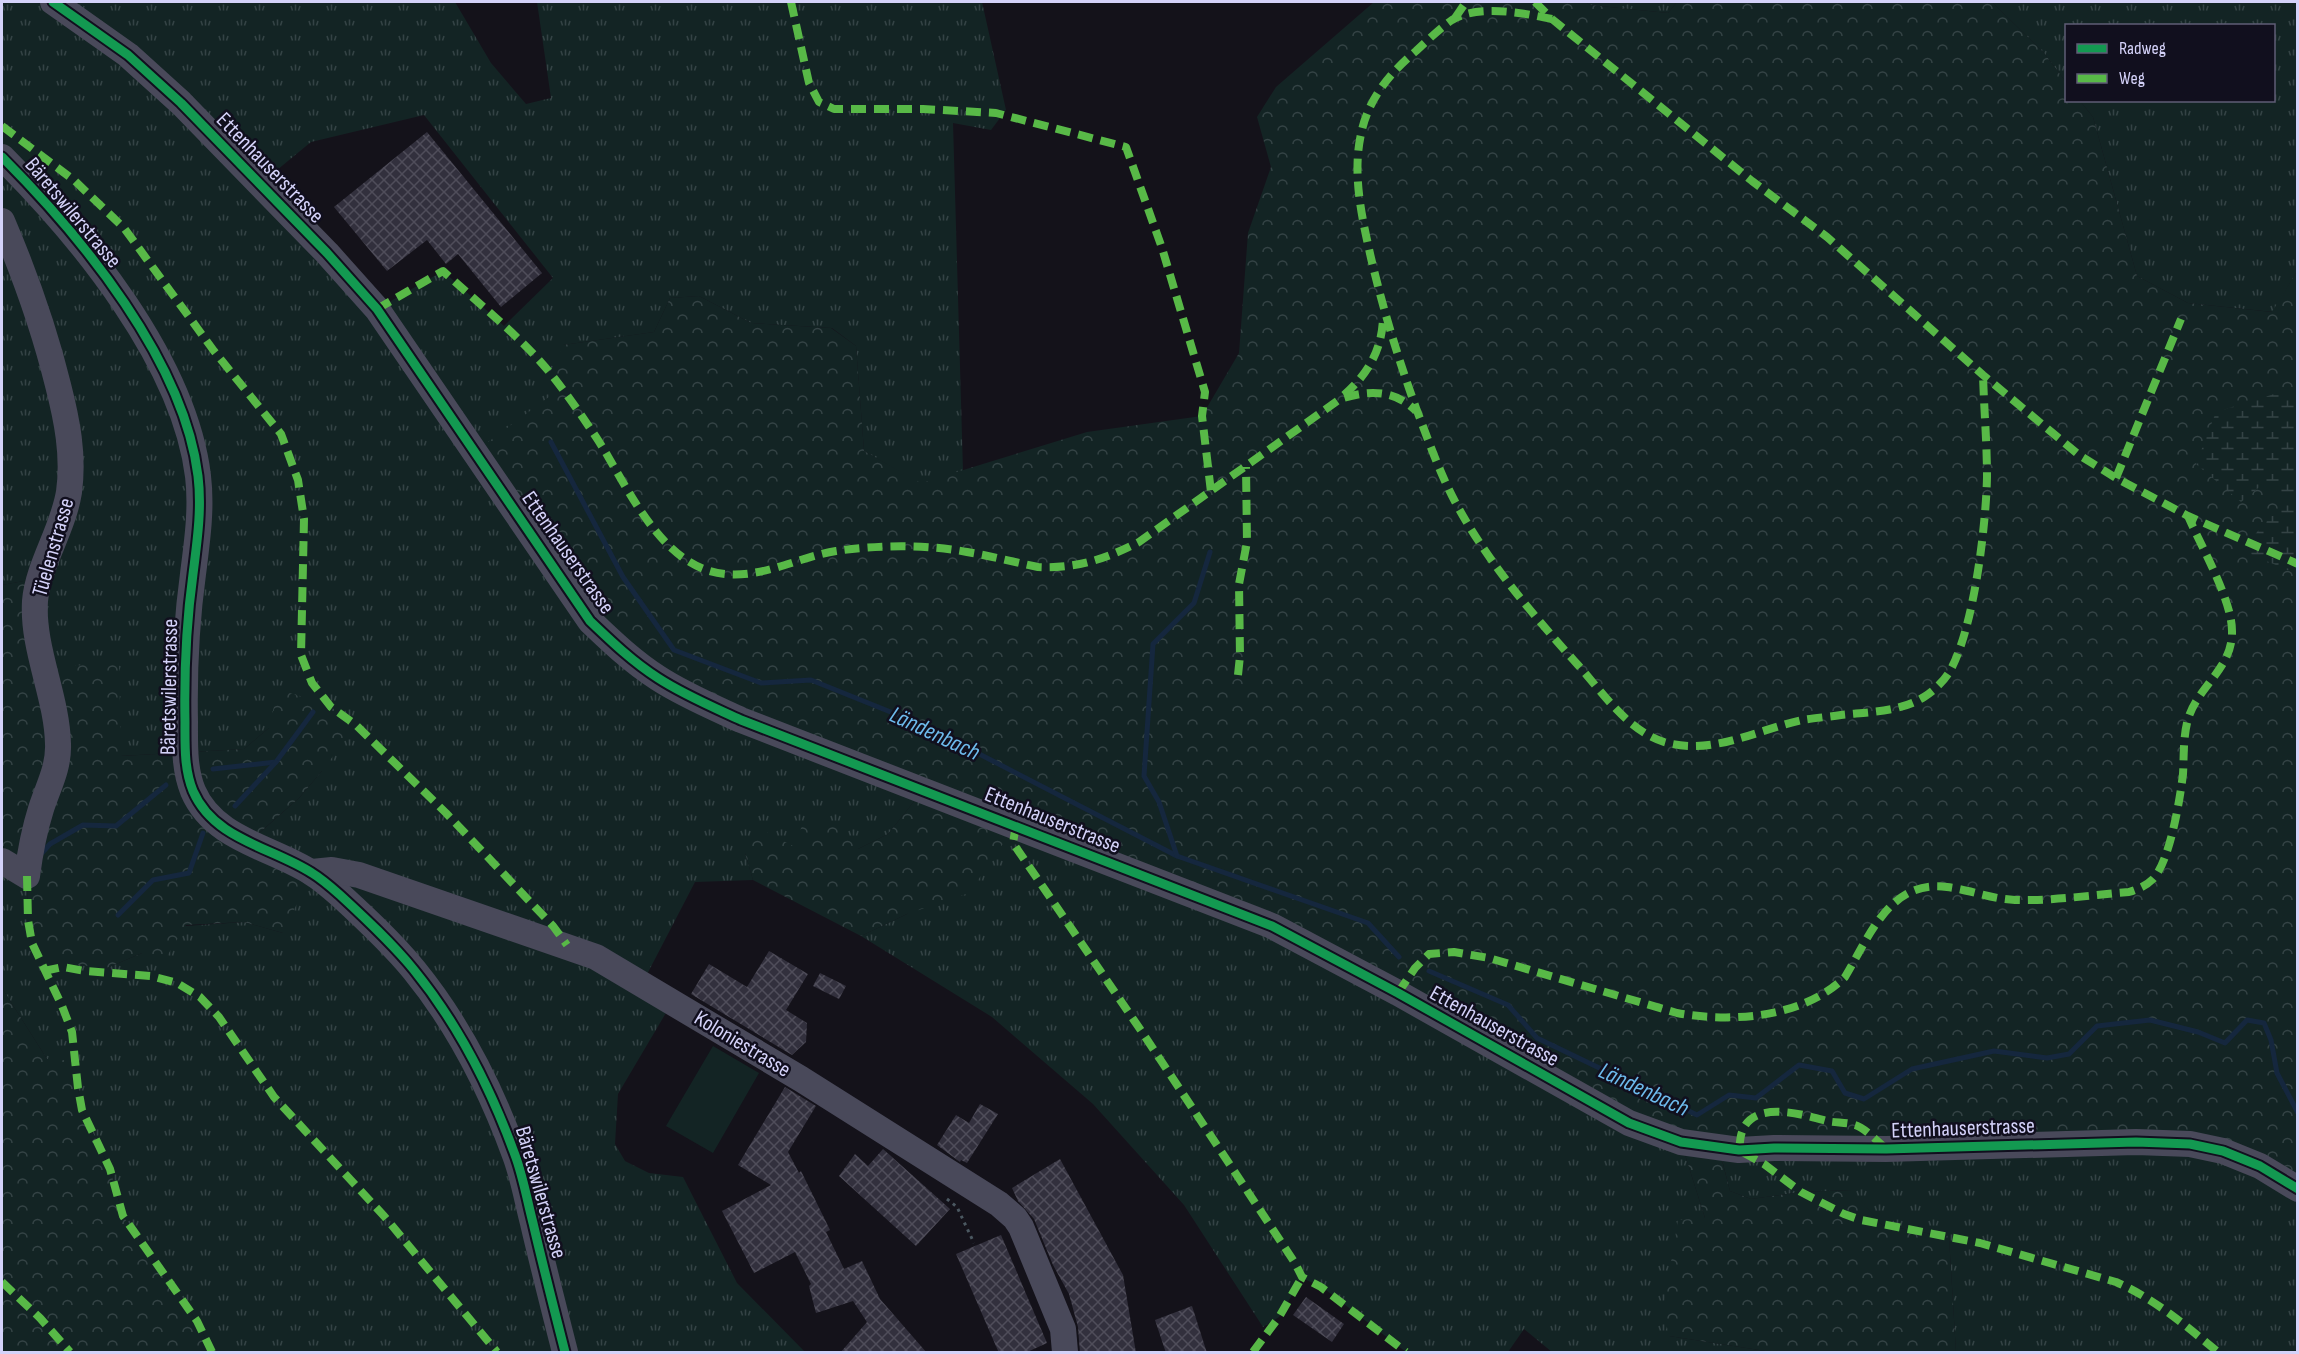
<svg xmlns="http://www.w3.org/2000/svg" width="2299" height="1354" font-family="'Sofia Sans Condensed',sans-serif">
<defs>
<pattern id="grass-tufts" width="24" height="20" patternUnits="userSpaceOnUse" patternTransform="scale(1.5)"><rect width="24" height="20" fill="#132424"/><path d="M3 7l-1-3M5 7V3M7 7l1-3M15 17l-1-3M17 17v-4M19 17l1-3" fill="none" stroke="#344345"/></pattern>
<pattern id="forest-crowns" width="20" height="18" patternUnits="userSpaceOnUse" patternTransform="scale(1.5)"><rect width="20" height="18" fill="#132424"/><path d="M2 6a3 3 0 1 1 6 0M12 15a3 3 0 1 1 6 0" fill="none" stroke="#344345"/></pattern>
<pattern id="wetland-marsh" width="20" height="14" patternUnits="userSpaceOnUse" patternTransform="scale(1.5)"><rect width="20" height="14" fill="#132424"/><path d="M1 5h8M5 5V1M11 12h8M15 12V8" fill="none" stroke="#344345"/></pattern>
<pattern id="building-cross-hatch" width="8" height="8" patternUnits="userSpaceOnUse" patternTransform="scale(1.5)"><rect width="8" height="8" fill="#32303d"/><path d="M0 0l8 8M0 8l8-8" fill="none" stroke="#4f4d5a"/></pattern>
</defs>
<rect width="100%" height="100%" fill="#14121a"/>
<g fill="url(#grass-tufts)" fill-rule="evenodd">
<path d="M2,2h453l36,61 35,41 25,-6 -14,-96h445l24,108 -15,20 -38,-7 10,348 -42,13 -57,-33 -8,-105 -24,-18 -81,-5 -52,-27 -29,2 -16,34 -91,13 361,444 -36,45 -30,15 -65,-3 -48,7 8,27 -58,2 -52,100 30,19 -55,93 -3,50 10,17 24,12 34,4 54,106 68,69h-593l-15,-31 -74,-105 -13,-47 -28,-59 -4,-22 -31,-29 -45,-71v-131l25,19 1,44 79,48 35,-15 43,-27 59,-4 39,11 -43,-83 59,-52 23,-27 -53,-43 -25,21 -124,7 -85,-87 5,-91 -38,7zM424,115l129,163 -49,48 -61,-55 -66,38 -117,-125 51,-42z"/>
<path d="M1585,2h92l-9,11 -78,-8z"/>
<path d="M1992,2h305v269l-24,41 -85,-9 -51,-27 -44,-159 -13,-16 194,-1v-74h-208v56l-22,-29z"/>
<path d="M1016,825l256,101 409,216 24,76 -36,118 103,16h-220l-28,-23 -16,23h-102l-84,-65 -20,-9 -23,39 -16,10 -79,-122 -91,-101 -101,-87 -131,-81 46,-22z"/>
<path d="M2190,1144l107,45v163h-341l-7,-115 -67,-12 -31,-35 -50,2 -50,7 -21,-8 -11,-43z"/>
</g>
<g fill="url(#forest-crowns)">
<path d="M1374,2h211l5,3 78,8 9,-11h315l52,51 22,29v18l14,1 13,16 44,159 51,27 84,9 25,-41v918l-74,-38 -504,-2 11,42 21,8 50,-7 51,-2 30,35 67,12 7,115h-184l-103,-16 -6,-26 15,-90 27,-2 -24,-76 -283,-149 -382,-168 -47,68 -62,21 -46,22 -108,-56 -8,-27 10,-27 38,20 9,-20 30,-5 26,28 30,-15 36,-45 -300,-135 -148,-203 85,-63 -11,-15 13,-28 91,-13 16,-34 29,-2 52,27 80,5 25,18 8,105 57,32 166,-51 115,-16 37,-63 9,-120 23,-66 -14,-50 19,-30z"/>
<path d="M40,578l-4,91 83,-7 2,94 123,-7 25,-21 9,-39 53,18 25,18 -34,46 -23,27 -58,51 71,23 -29,61 -39,-11 -58,3 -22,36 -22,-8 -35,15 -45,-5 -30,-20 -4,-23 -1,-44 -25,-19v-272z"/>
<path d="M2,988l45,71 29,2 2,27 4,22 28,59 13,47 74,105 15,31h-210z"/>
</g>
<path fill="url(#wetland-marsh)" d="M2294,388h4l-1,186 -56,-24 43,-48 -21,-18 -22,18 -45,-38 20,-52z"/>
<path fill="#132424" d="M713,1046l46,27 -46,80 -47,-27z"/>
<g fill="none" stroke-linecap="round" stroke-linejoin="round">
<g stroke="#15273e" stroke-width="5">
<path d="M551,442l72,135 51,73 87,33 50,-3 112,45 254,131 191,67 31,34"/>
<path d="M213,769l63,-7 37,-50"/>
<path d="M235,806l41,-44"/>
<path d="M41,854l9,-10 33,-19 33,1 50,-41"/>
<path d="M1177,856l-18,-54 -15,-26 9,-132 41,-41 16,-51"/>
<path d="M118,915l35,-35 36,-7 14,-40"/>
<path d="M1429,971l79,34 29,33 160,77 32,-20 27,3 43,-33 33,6 13,22 19,6 48,-30 82,-18 53,7 22,-4 28,-28 53,-6 48,12 27,11 22,-23 17,3 7,17 6,33 21,40"/>
</g>
</g>
<g fill="url(#building-cross-hatch)">
<path d="M427,132l115,141 -41,34 -43,-53 -12,10 -19,-24 -40,31 -53,-64z"/>
<path d="M769,951l39,23 -22,36 21,13 -1,19 -14,13 -101,-61 18,-30 38,23z"/>
<path d="M820,973l26,13 -7,13 -26,-13z"/>
<path d="M785,1087l31,19 -28,46 11,21 2,-2 29,59 -4,2 18,37 18,-8 18,38 47,54h-87l27,-31 -14,-21 -37,12 -7,-27 2,-2 -16,-32 -41,21 -32,-62 49,-26 -33,-20z"/>
<path d="M980,1104l18,10 -31,49 -6,-3 -1,2 -23,-17 19,-30 13,8z"/>
<path d="M883,1149l67,60 -34,37 -77,-70 16,-22 13,12z"/>
<path d="M1060,1159l63,116 13,78h-56l-2,-26 -9,-33 -16,-29 -19,-46 -16,-18 -6,-13z"/>
<path d="M1001,1235l46,108 -22,10h-26l-43,-99z"/>
<path d="M1306,1297l38,27 -12,18 -39,-27z"/>
<path d="M1192,1306l15,47h-41l-11,-33z"/>
</g>
<g fill="none" stroke-linecap="round" stroke-linejoin="round">
<path stroke="#4b5861" stroke-width="3" stroke-dasharray="3 4.5" stroke-linecap="butt" d="M947,1199l10,8 17,36"/>
<g stroke="#49495a" stroke-width="26">
<path d="M53,2l75,53 53,48 146,150 50,56 213,312c22,21 43,41 68,57 26,17 55,29 83,42l531,206 126,67 231,130 52,19 58,8 35,-2 112,1 250,-7 54,2 33,7 37,15 38,23"/>
<path d="M2,157c80,80 182,204 196,319 4,33 -1,66 -5,98 -7,51 -9,96 -8,148 0,23 -1,47 8,69 21,49 79,56 119,82 10,6 19,14 28,22 25,23 52,48 74,75 44,54 77,119 101,185 8,21 12,45 18,68 10,43 21,86 32,129"/>
<path d="M2,221c23,54 42,107 56,164 9,35 16,70 11,107 -6,38 -31,73 -34,109 -3,48 22,95 23,143 1,24 -10,43 -17,65 -7,22 -11,44 -14,67l-25,-15"/>
<path d="M312,872l20,-2 27,5 237,82 205,122 198,125 16,14 6,9 42,102 2,23"/>
</g>
<g stroke="#58b947" stroke-width="8" stroke-dasharray="15 8" stroke-linecap="butt">
<path d="M791,2l18,81 10,19 15,7h89l73,4 130,34 36,101 43,144 -3,24 9,76"/>
<path d="M1535,2l17,17 200,162 75,56 156,138 96,80 37,23 72,38 110,48"/>
<path d="M1455,18l11,-16"/>
<path d="M1552,19c-29,-6 -73,-15 -100,1 -13,9 -24,20 -36,31 -26,22 -48,48 -55,83 -9,41 1,84 10,124 12,51 27,100 45,150 13,34 25,69 43,101 32,57 75,107 119,156 25,28 49,65 86,77 48,14 92,-12 138,-22 12,-2 26,-3 39,-5 27,-3 59,-3 83,-18 11,-7 21,-17 27,-28 23,-43 35,-143 36,-192 0,-34 -3,-68 -4,-102"/>
<path d="M2,126l73,55 49,47 90,123 67,83 17,46 6,39 -3,136 11,28 19,24 25,18 90,88 107,113 14,19"/>
<path d="M377,309l66,-38c36,33 77,65 108,103 16,20 31,42 45,63 31,47 64,131 129,137 38,4 74,-17 111,-23 41,-6 89,-7 131,1 24,4 47,10 71,15 37,2 68,-8 101,-25l201,-143c28,-9 54,-10 76,12"/>
<path d="M1344,395c24,-21 38,-45 39,-77"/>
<path d="M2116,478l65,-159"/>
<path d="M1238,675l2,-19 -1,-72 8,-42 -1,-75"/>
<path d="M1016,825l-3,18 129,189 153,231 7,14 19,10 85,65"/>
<path d="M27,876l1,44 4,23 30,63 10,26 6,56 4,22 28,59 13,47 74,105 15,31"/>
<path d="M44,971l19,-4 22,4 66,5 26,7 23,14 19,20 55,80 110,119 113,136"/>
<path d="M1398,993l17,-25 14,-14 25,-2 35,6 188,55c55,10 126,5 168,-36 24,-40 45,-98 102,-90 23,3 45,12 68,13 38,1 77,-5 114,-8 9,-3 17,-6 24,-13 17,-18 27,-80 30,-105 1,-18 0,-37 5,-55 10,-33 45,-51 44,-88 0,-31 -31,-85 -44,-115"/>
<path d="M1885,1148c-8,-7 -20,-20 -30,-23 -8,-3 -19,-2 -28,-4 -22,-6 -74,-22 -85,11 -2,5 -2,12 -3,18l25,14 37,28 43,22 17,6 119,23 136,39c39,17 70,44 102,70"/>
<path d="M2,1282l38,36 30,34"/>
<path d="M1253,1352l26,-35 23,-40"/>
</g>
<g stroke="#110f1e" stroke-width="13">
<g id="cycleway">
<path d="M53,2l75,53 53,48 146,150 50,56 213,312c22,21 43,41 68,57 26,17 55,29 83,42l531,206 126,67 231,130 52,19 58,8 35,-2 112,1 250,-7 54,2 33,7 37,15 38,23"/>
<path d="M2,157c80,80 182,204 196,319 4,33 -1,66 -5,98 -7,51 -9,96 -8,148 0,23 -1,47 8,69 21,49 79,56 119,82 10,6 19,14 28,22 25,23 52,48 74,75 44,54 77,119 101,185 8,21 12,45 18,68 10,43 21,86 32,129"/>
</g>
</g>
<use href="#cycleway" stroke="#139951" stroke-width="9"/>
</g>
<g text-anchor="middle" stroke-width="5" stroke-linejoin="round" paint-order="stroke">
<g font-size="22" fill="#d4d2f9" stroke="#110f1e">
<text transform="translate(271 167) rotate(46)" y="8">Ettenhauserstrasse</text>
<text transform="translate(74 212) rotate(50)" y="8">Bäretswilerstrasse</text>
<text transform="translate(52 547) rotate(-74)" y="8">Tüelenstrasse</text>
<text transform="translate(569 552) rotate(55)" y="8">Ettenhauserstrasse</text>
<text transform="translate(168 687) rotate(-89)" y="8">Bäretswilerstrasse</text>
<text transform="translate(1053 819) rotate(22)" y="8">Ettenhauserstrasse</text>
<text transform="translate(1495 1025) rotate(29)" y="8">Ettenhauserstrasse</text>
<text transform="translate(743 1043) rotate(31)" y="8">Koloniestrasse</text>
<text transform="translate(1963 1127) rotate(-2)" y="8">Ettenhauserstrasse</text>
<text transform="translate(542 1192) rotate(74)" y="8">Bäretswilerstrasse</text>
</g>
<g font-size="24" font-style="italic" fill="#6dbaec" stroke="#110f1e">
<text transform="translate(935 733) rotate(25)" y="8">Ländenbach</text>
<text transform="translate(1644 1089) rotate(25)" y="8">Ländenbach</text>
</g>
</g>
<rect width="2299" height="1354" fill="none" stroke="#d4d2f9" stroke-width="6"/>
<rect x="2065" y="24" width="210" height="78" fill="#110f1e" stroke="#5f5d76" stroke-width="1.5"/>
<rect x="2077" y="44" width="30" height="9" fill="#139951" stroke="#5f5d76" stroke-width="1.5"/>
<text x="2119" y="54" font-size="18" fill="#d4d2f9">Radweg</text>
<rect x="2077" y="74" width="30" height="9" fill="#58b947" stroke="#5f5d76" stroke-width="1.5"/>
<text x="2119" y="84" font-size="18" fill="#d4d2f9">Weg</text>
</svg>
